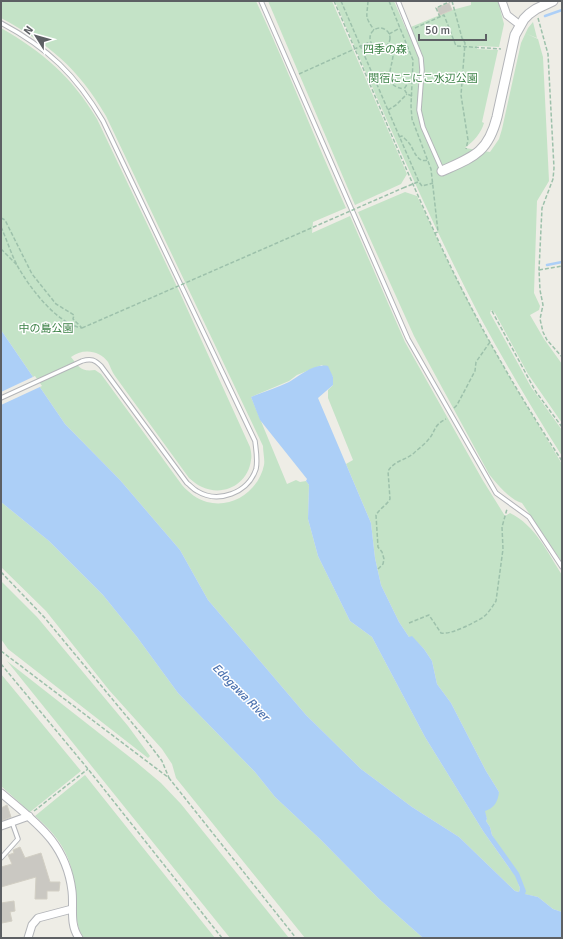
<svg xmlns="http://www.w3.org/2000/svg" width="563" height="939" font-family="Signika,'Noto Sans JP',sans-serif">
<rect width="100%" height="100%" fill="#eeede6"/>
<g fill="#c4e3c7">
<path d="M1,1h255c32,68 59,139 90,207l-33,14 -1,11 38,-17 55,126 77,137 23,37 5,-3c25,12 38,40 52,62v337l-9,-3 -15,-12 -14,-3 -32,-59 -2,-8 -4,-6 1,-2 -3,-8 15,-19 -13,-21 -35,-68 -14,-19 -5,-23 -8,-12 -12,-12h-3l-10,-15 -18,-37 -6,-27 -4,-35 -25,-59 7,-4 -25,-62v-8l5,-5v-8l-11,-12 -25,10 -8,6 -38,16 36,87 9,-4 4,2 6,-1 3,4 -1,34 10,37 32,65 22,16 53,100 58,94 32,45 5,12 -1,4 -4,-1 -56,-54 -47,-30 -51,-38 -55,-54 -98,-115 -28,-50 -60,-70 -55,-56 -64,-94v-302c42,24 71,49 96,91l83,174 70,154c1,4 2,9 1,13 -3,24 -27,37 -49,27 -5,-2 -9,-6 -13,-9l-74,-102c-3,-4 -5,-10 -7,-14 -8,-12 -26,-14 -37,-5 8,10 10,15 24,13l6,4 81,111c7,8 15,14 25,17 26,7 52,-12 57,-37 1,-5 -1,-13 -1,-19l-157,-330c-28,-48 -57,-72 -105,-98z"/>
<path d="M268,1h64l75,173 -6,10 -46,21z"/>
<path d="M335,1h59l12,28 46,-19 19,-5v-4h27l6,23 -5,23 -22,-1v3l21,1 -16,72 2,1c-3,10 -10,18 -19,25l25,4 9,-13 3,-10 19,-86 7,-15 5,-6 4,16 -10,-4 11,5 5,18 6,124 -12,20 -3,92 6,13 -1,4 -9,5 14,24 18,25v59l-34,-49 -33,-61 -4,-3 -1,3 41,74 31,43v26c-29,-46 -57,-93 -83,-141 -53,-102 -98,-208 -144,-314z"/>
<path d="M405,192l12,4 33,70 34,66 33,58 45,74v98l-40,-59c-12,-3 -26,-20 -33,-29l-75,-138 -56,-124z"/>
<path d="M1,502l48,39 54,54 34,42 41,56 77,79 20,25 46,43 57,58 45,40h-118l-129,-160 -4,-14 -10,-15 -53,-59 -63,-79 -45,-44z"/>
<path d="M1,581l36,36 91,109 22,30 -2,2 -140,-109 -7,-10z"/>
<path d="M7,661l129,101 25,21 20,21 108,134h-59z"/>
<path d="M1,674l80,97 -51,41 -29,-26z"/>
<path d="M85,775l130,163h-131c-9,-12 -7,-24 -8,-39 -2,-38 -13,-59 -41,-83z"/>
</g>
<path fill="#accff7" d="M1,330l64,94 55,56 60,70 28,50 98,115 55,54 51,38 47,30 56,54 4,1 1,-4 -5,-12 -32,-45 -58,-94 -53,-100 -22,-16 -32,-65 -10,-37 1,-34 -3,-4 1,-2 -47,-59 -9,-23c12,-5 26,-9 38,-15 12,-7 25,-19 39,-16l5,11v8l-15,13 53,125 4,35 6,27 18,37 10,15 3,-1 12,13 8,12 5,23 14,19 35,68 13,21c-1,10 -5,16 -14,19l2,8 -1,2 4,6 2,8 27,38 7,18 -1,3 13,3 15,12 9,3v26h-139l-45,-40 -57,-58 -46,-43 -20,-25 -77,-79 -41,-56 -34,-42 -54,-54 -48,-39z"/>
<path fill="#eeede6" d="M35,376l7,10 -41,19v-13z"/>
<g fill="none" stroke-linecap="round" stroke-linejoin="round">
<g stroke="#accff7" stroke-width="2.5">
<path d="M545,16l17,-6"/>
<path d="M547,265l15,-3"/>
</g>
</g>
<g fill="#cac8c2" stroke="#d2cfc4">
<path d="M449,3l3,7 -12,5 -3,-7z"/>
<path d="M7,805l4,12 -10,4v-13z"/>
<path d="M20,847l5,11 16,-5 9,29h10l-1,9h-12v8h-12l1,-22 -35,10v-20l11,-3 -4,-9 6,-2 -1,-3z"/>
<path d="M14,901l1,10 -5,1 2,9 -10,2 -1,-20z"/>
</g>
<g fill="none" stroke-linecap="round" stroke-linejoin="round">
<g stroke="#b3b5b9" stroke-width="5.5">
<g id="service">
<path d="M261,1l147,338 88,154 33,24 33,50"/>
<path d="M398,1l23,57 1,12 -3,40 4,17 19,43"/>
<path d="M1,23c47,25 75,52 102,98l152,320c1,9 3,19 1,28 -8,24 -38,35 -59,22 -4,-2 -7,-6 -10,-8l-86,-117c-6,-6 -10,-8 -19,-5l-81,37"/>
<path d="M1,858l17,-19 -6,-17"/>
</g>
</g>
<g stroke="#b3b5b9" stroke-width="9">
<g id="minor">
<path d="M502,1l5,14 13,10"/>
<path d="M1,793c34,29 65,49 71,98 2,16 -3,33 7,47"/>
<path d="M1,826l28,-10"/>
<path d="M28,938l4,-13 6,-7 34,-9"/>
</g>
</g>
<g stroke="#b3b5b9" stroke-width="11">
<path id="tertiary" d="M442,171c31,-14 46,-18 55,-54l18,-82 9,-16 5,-5 7,-5 17,-8"/>
</g>
<g stroke="#9dc1ab" stroke-width="1.5" stroke-dasharray="4 2" stroke-linecap="butt">
<path d="M334,1c34,77 65,154 100,230 36,80 80,157 128,230"/>
<path d="M341,1l78,181 3,4 11,-3"/>
<path d="M368,1c-1,17 -4,14 6,29"/>
<path d="M389,1l24,59 -2,46 1,13 19,50 7,63 -3,1"/>
<path d="M452,1l10,37 3,5 -4,52 7,45 -2,9"/>
<path d="M440,17l-4,-9 15,-7"/>
<path d="M538,18l10,36 6,114 -1,11 -11,29 -3,62 1,20 3,15 -3,14 3,13 4,8 15,17"/>
<circle cx="380" cy="38" r="10"/>
<path d="M415,28l29,-13 12,31 45,3"/>
<path d="M389,34l11,-6"/>
<path d="M386,46l7,10c-2,16 -11,29 11,33"/>
<path d="M299,74l71,-32"/>
<path d="M412,96l-5,-2 -3,-5 4,-6 4,-1"/>
<path d="M388,110l8,-5 11,-11"/>
<path d="M399,137l3,-1c3,3 7,6 9,10 4,7 7,17 17,14"/>
<path d="M403,188l15,-6"/>
<path d="M1,218l4,2 27,54 24,30 18,11 -1,4 9,9"/>
<path d="M1,227c6,13 10,27 17,40 12,21 39,57 64,61"/>
<path d="M1,249l17,17"/>
<path d="M539,270l23,-4"/>
<path d="M492,311l44,81 26,35"/>
<path d="M454,408l3,-3 18,-34 1,-9 14,-20"/>
<path d="M378,569l5,-5 1,-5 -2,-7 -4,-5 -2,-32c4,-7 11,-10 14,-16l-2,-28c8,-12 17,-10 26,-18 4,-4 10,-8 14,-13 8,-8 4,-14 18,-21"/>
<path d="M1,572l43,45 99,119 19,25 7,17"/>
<path d="M409,623l20,-8 12,18c10,2 32,-10 41,-15 6,-4 10,-11 14,-17l7,-52 -1,-22 5,-18"/>
<path d="M1,651l168,127 127,160"/>
<path d="M1,664l87,105 134,169"/>
<path d="M34,811l54,-42"/>
</g>
<use href="#service" stroke="#fff" stroke-width="3.5"/>
<use href="#minor" stroke="#fff" stroke-width="7"/>
<use href="#tertiary" stroke="#fff" stroke-width="9"/>
<path stroke="#9dc1ab" stroke-width="1.5" stroke-dasharray="4 2" stroke-linecap="butt" d="M82,328l321,-140"/>
</g>
<g text-anchor="middle" stroke-width="3" stroke-linejoin="round" paint-order="stroke">
<g font-size="11" fill="#3e8348" stroke="#fff">
<text x="385" y="53">四季の森</text>
<text x="423" y="82">関宿にこにこ水辺公園</text>
<text x="46" y="332">中の島公園</text>
</g>
<g font-size="12" font-style="italic" fill="#4e74b1" stroke="#fff">
<text transform="translate(241 692) rotate(45)" y="4">Edogawa River</text>
</g>
</g>
<rect width="563" height="939" fill="none" stroke="#5d6064" stroke-width="4"/>
<g transform="translate(36 36) rotate(307)" stroke="#ffffff" stroke-width="3" paint-order="stroke">
<path d="M0-3L7 15L0 10L-7 15Z" fill="#5d6064"/>
<text y="-6" font-size="11" font-weight="bold" text-anchor="middle" fill="#5d6064">N</text>
</g>
<path d="M419 34v6h67v-6" fill="none" stroke="#5d6064" stroke-width="2"/>
<text x="425" y="34" font-size="12" fill="#5d6064" stroke="#ffffff" stroke-width="3" paint-order="stroke">50 m</text>
</svg>
